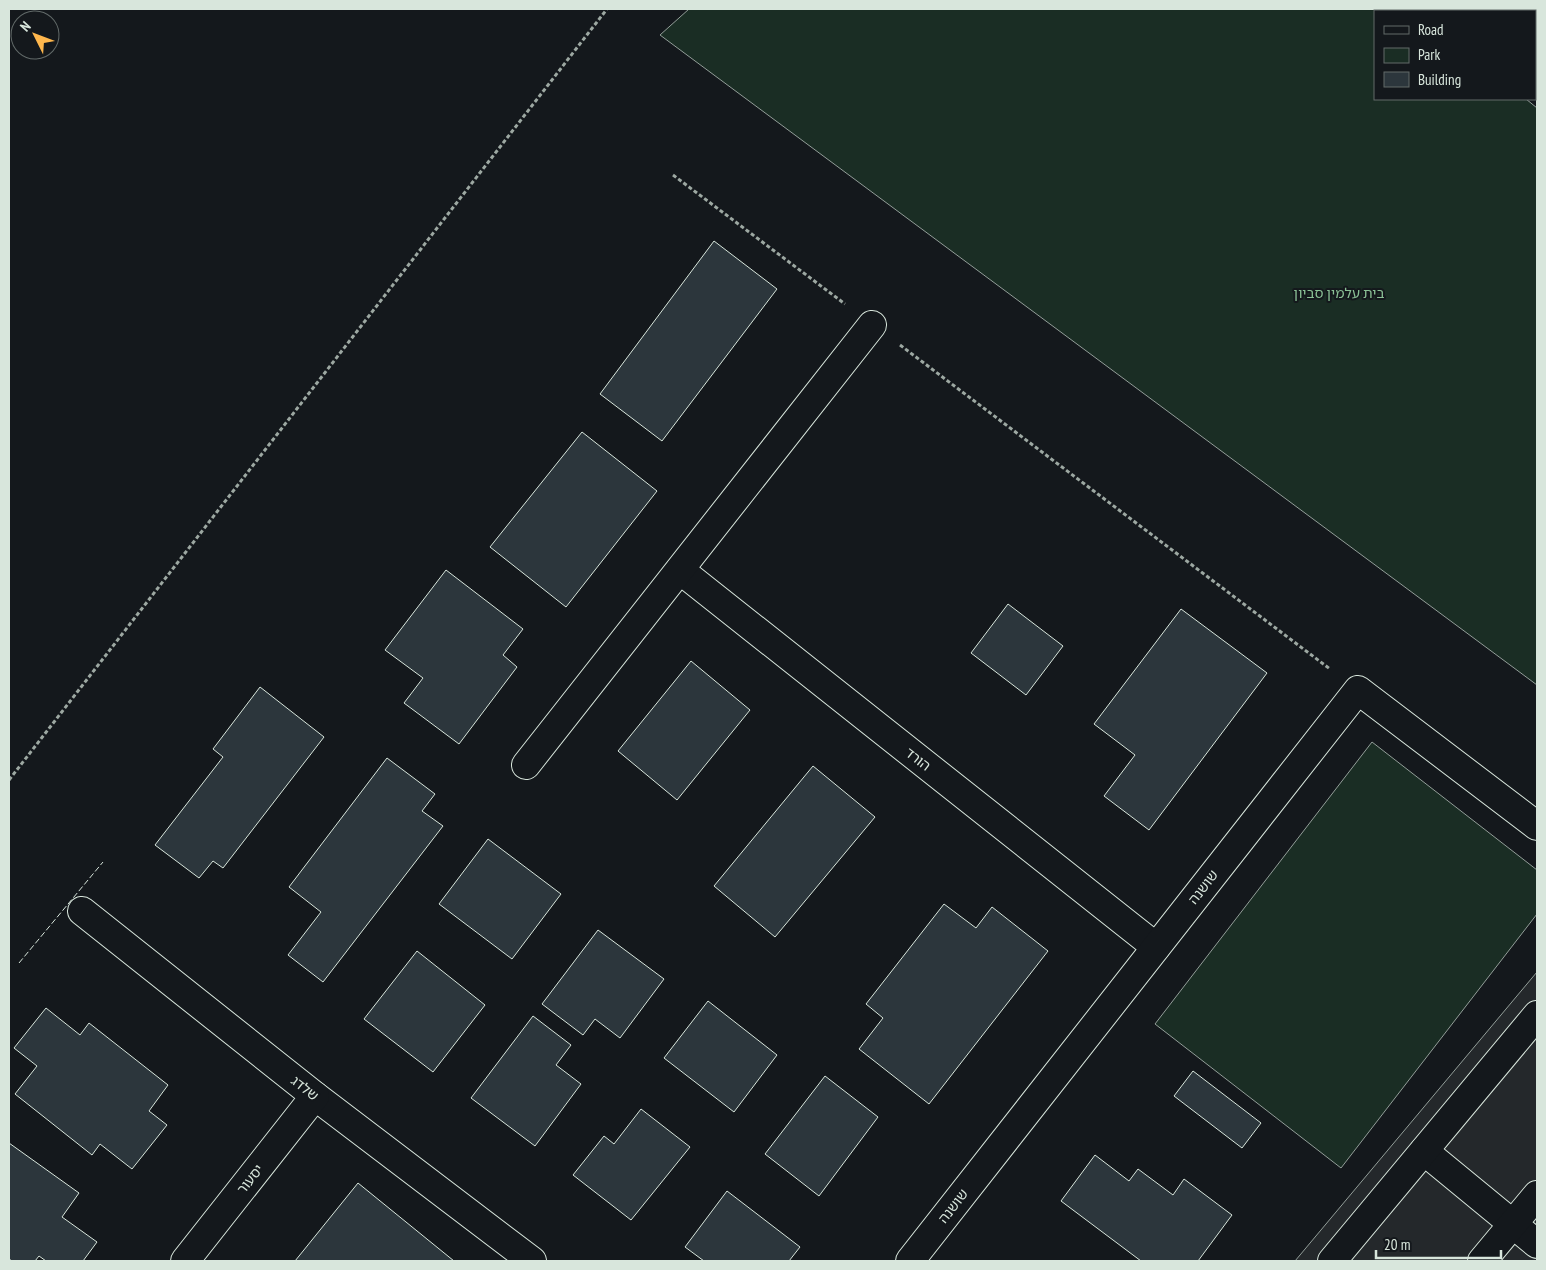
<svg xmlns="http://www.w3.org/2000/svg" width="1546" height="1270" font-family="'PT Sans Narrow','Noto Sans Hebrew',sans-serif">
<rect width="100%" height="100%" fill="#14181c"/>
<g fill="#1a2d24" stroke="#939e99">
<path d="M689,9h731l3,2h-48v88h151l11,9v577l-877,-650z"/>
<path d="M1372,742l165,128v44l-196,254 -186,-144z"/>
</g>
<path fill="#24282b" stroke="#939e99" d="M1537,972v289h-242z"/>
<g fill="#2c363c" stroke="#d8e6dc">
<path d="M714,241l63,48 -115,152 -62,-47z"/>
<path d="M582,432l75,59 -91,116 -76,-60z"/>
<path d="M446,570l77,59 -20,26 14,12 -58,77 -55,-41 19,-25 -38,-28z"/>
<path d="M1008,604l55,42 -37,49 -55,-42z"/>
<path d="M1181,609l86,64 -118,157 -45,-34 31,-41 -41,-31z"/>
<path d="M691,661l59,49 -73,90 -59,-49z"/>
<path d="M260,687l64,50 -101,131 -10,-7 -14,17 -44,-33 68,-88 -10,-8z"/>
<path d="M387,758l48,36 -13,17 21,15 -120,156 -35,-27 33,-43 -32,-25z"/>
<path d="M813,766l62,51 -100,120 -61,-51z"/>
<path d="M488,839l73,55 -49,65 -73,-55z"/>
<path d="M944,904l32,24 16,-21 56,44 -119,153 -70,-55 24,-31 -17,-14z"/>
<path d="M598,930l66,49 -44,59 -25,-19 -12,16 -41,-31z"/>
<path d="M417,951l68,54 -52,67 -69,-53z"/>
<path d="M708,1001l69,54 -43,57 -70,-54z"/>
<path d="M46,1008l34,27 9,-12 79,62 -19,26 18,14 -35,44 -32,-25 -8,11 -77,-61 22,-28 -23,-18z"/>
<path d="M533,1016l38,29 -15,20 25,19 -46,62 -64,-48z"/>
<path d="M1193,1071l68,52 -19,25 -68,-52z"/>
<path d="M825,1076l53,41 -59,79 -54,-42z"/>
<path d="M641,1109l49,38 -59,73 -58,-45 31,-39 10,8z"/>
<path d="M9,1143l70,50 -17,24 35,25 -14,19h-37l-7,-5 -4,5h-23l-3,-2z"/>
<path d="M1095,1155l34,26 9,-12 35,26 11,-16 48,36 -34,46h-57l-80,-60z"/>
<path d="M358,1183l96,78h-159z"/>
<path d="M727,1191l73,56 -11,14h-85l-19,-14z"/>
</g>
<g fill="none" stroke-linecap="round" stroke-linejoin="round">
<g stroke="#d8e6dc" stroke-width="30">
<g id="minor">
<path d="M680,570l476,377"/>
<path d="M526,765l346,-440"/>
<path d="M82,911l233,185 217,165"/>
<path d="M1424,1151l113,93"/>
<path d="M185,1261l130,-165"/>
<path d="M910,1261l448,-571 179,136"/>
<path d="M1332,1261l205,-246"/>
<path d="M1482,1261l55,-66"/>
</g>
</g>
<g stroke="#9da8a2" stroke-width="3" stroke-dasharray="4 2.5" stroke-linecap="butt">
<path d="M1489,9l3,2"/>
<path d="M1535,45l2,2"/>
<path d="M673,175l172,129"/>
<path d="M900,345l430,324"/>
<path d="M9,780l598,-771"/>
</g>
<use href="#minor" stroke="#14181c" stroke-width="28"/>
<path stroke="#d8e6dc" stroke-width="1" stroke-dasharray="6 2.5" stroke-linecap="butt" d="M19,963l84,-101"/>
</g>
<g text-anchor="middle" stroke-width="4" stroke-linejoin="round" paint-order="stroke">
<g font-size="14" fill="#8ac095" stroke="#14181c">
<text x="1339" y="298">בית עלמין סביון</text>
</g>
<g font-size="14" fill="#d8e6dc" stroke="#14181c">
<text transform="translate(918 759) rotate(38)" y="5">הורד</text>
<text transform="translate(1203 887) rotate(-52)" y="5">שושנה</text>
<text transform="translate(305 1088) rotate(38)" y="5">שלדג</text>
<text transform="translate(250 1179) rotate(-52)" y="5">יסעור</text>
<text transform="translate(953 1206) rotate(-52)" y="5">שושנה</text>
</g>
</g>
<rect width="1546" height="1270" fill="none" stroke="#d8e6dc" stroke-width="20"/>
<rect x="1374" y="10" width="162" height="90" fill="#14181c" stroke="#626a69"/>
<rect x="1384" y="26" width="25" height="8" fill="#14181c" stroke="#626a69"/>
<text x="1418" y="35" font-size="15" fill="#d8e6dc">Road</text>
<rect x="1384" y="48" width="25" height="15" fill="#1a2d24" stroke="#626a69"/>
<text x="1418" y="60" font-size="15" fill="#d8e6dc">Park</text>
<rect x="1384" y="72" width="25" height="15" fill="#2c363c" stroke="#626a69"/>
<text x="1418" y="85" font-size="15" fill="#d8e6dc">Building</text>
<g transform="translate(35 35) rotate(312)"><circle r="24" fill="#14181c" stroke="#626a69"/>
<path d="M0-4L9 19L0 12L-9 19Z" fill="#ffb74d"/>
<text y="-8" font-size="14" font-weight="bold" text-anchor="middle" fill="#d8e6dc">N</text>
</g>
<path d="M1376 1250v8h125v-8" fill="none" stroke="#d8e6dc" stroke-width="2.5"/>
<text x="1384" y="1250" font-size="15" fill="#d8e6dc" stroke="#14181c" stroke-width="4" paint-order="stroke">20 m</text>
</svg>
